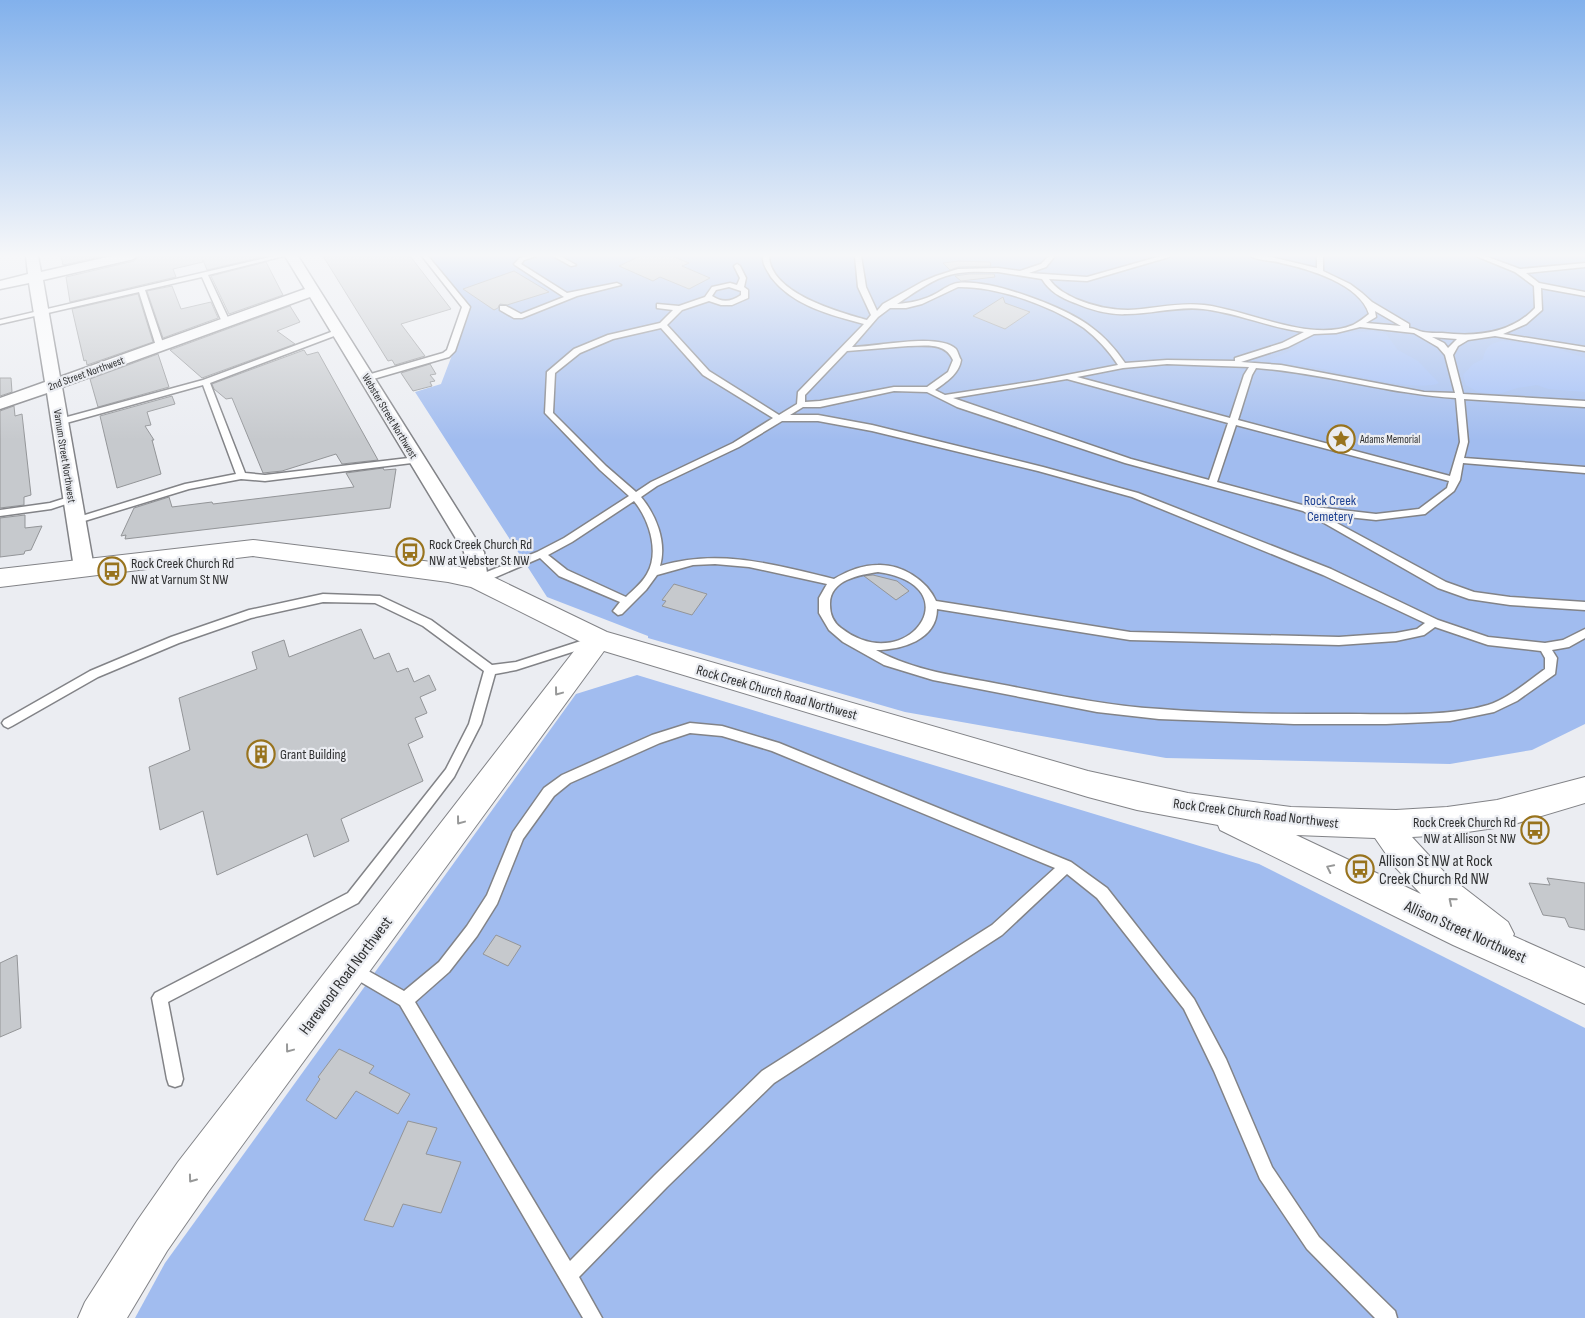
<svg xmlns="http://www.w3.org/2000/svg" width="1585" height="1318" font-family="'Sofia Sans Condensed',sans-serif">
<rect width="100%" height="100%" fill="#ebedf2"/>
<g fill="#a1bcef">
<path d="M434,256h1151v468l-53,26 -82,14 -284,-6 -261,-46 -257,-74v-2l-101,-39 -132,-205 26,-8 29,-76 -40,-51z"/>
<path d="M637,675l622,189 326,164v290h-1450l30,-55 411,-569z"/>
</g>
<g fill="#a1bef7">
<path d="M1371,331l15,3 12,16 20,11 21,22c-21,10 -100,-11 -126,-16 -14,-2 -28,-3 -43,-4v-3l24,-11 15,-13z"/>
<path d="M1504,341l48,6 33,11v34l-37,-3 -11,-4 -20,3 -18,6 -21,-2 -12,-7 -3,-10 10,-11 10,-5c2,-13 9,-17 21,-18z"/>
</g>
<g fill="#c6c9cd" stroke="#939598">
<path d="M61,256h44l-42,9z"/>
<path d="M138,256h124l1,1 -56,13 -4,-10v2l-30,7 3,8 -106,25 -4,-25 68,-16z"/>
<path d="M323,256h87l41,53 -50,15 24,32 -30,9 -3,-5 -4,1z"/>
<path d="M640,256h32l17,7 -7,3 28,12 -21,11 -29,-12 -7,4 -34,-15z"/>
<path d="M959,261l31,1 1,4 -33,1 -8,3 -7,-7z"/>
<path d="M266,262l17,33 -54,19 -18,-38z"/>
<path d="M514,271l35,21 -42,13 -7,-1 -2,4 -4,2 -31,-21z"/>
<path d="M969,274h25l1,3 -34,4 -6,-5z"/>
<path d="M172,286l9,23 30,-7 7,16 -55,20 -16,-47z"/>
<path d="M138,294l15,48 -66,23 -1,-5 -2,1 -12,-52z"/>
<path d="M1003,297l2,6 25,9 -25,17 -32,-13z"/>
<path d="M290,306l10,16 -23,9 18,13 -93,34 -32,-28z"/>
<path d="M304,350l3,5 11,-3 60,108 -36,4 -6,-10 -54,17 -19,2 -31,-75 -6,1 -12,-10 -2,-5z"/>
<path d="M158,354l11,33 -71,20 -8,-28z"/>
<path d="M430,364l6,10 -6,1 5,6 -5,1 2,4 -19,5 -12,-18z"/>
<path d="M0,378h11l1,14 -12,4z"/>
<path d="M172,396l3,8 -28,8 4,13 -6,1 9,14h-2l9,34 -44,14 -17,-72z"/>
<path d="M14,406l1,10 7,-2 9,81 -7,2v8l-24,3v-97z"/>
<path d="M383,468l1,2 12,-1 -6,39 -265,31 1,-4 -5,1 13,-28 35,-11 3,10 40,-5 1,2 124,-15 17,-2 -8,-14z"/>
<path d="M25,515v13l17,-2 -11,24 -6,1 -1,3 -24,3v-39z"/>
<path d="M873,575l24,6 12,10 -13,9 -32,-24z"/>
<path d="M674,584l33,10 -15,21 -30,-9 4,-5 -4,-1z"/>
<path d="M361,629l13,30 15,-6 8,19 11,-4 6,14 15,-7 7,15 -16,7 7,16 -12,5 8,19 -15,7 15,37 -82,38 8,22 -35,16 -7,-23 -90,41 -14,-64 -43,19 -11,-63 41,-17 -11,-52 78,-29 -5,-17 32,-12 5,17z"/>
<path d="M1547,878l38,5v47l-16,-3 -4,-9 -22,-3 -14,-32 21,2z"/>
<path d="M496,935l25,11 -13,20 -25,-12z"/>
<path d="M17,955l4,73 -21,9v-74z"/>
<path d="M339,1049l35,17 -5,7 41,21 -12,20 -42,-23 -20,28 -30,-19 14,-21 -2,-2z"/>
<path d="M408,1121l29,7 -11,26 35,8 -20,51 -38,-9 -10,23 -29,-7z"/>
</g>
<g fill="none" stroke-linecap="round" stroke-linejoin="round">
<g stroke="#828387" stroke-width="3">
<g id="service">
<path d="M274,256h10l-76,19 22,47 -1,2 -7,-2 -20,-45 -57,13 19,56 -1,2 -7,-2 -17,-54 -139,32v-4z"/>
<path d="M422,256h6l42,51 -15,44 -6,6 -79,23h-6v-4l79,-23 4,-3 15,-43z"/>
<path d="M527,256h9l-12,4 -3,4 46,29 50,-10 4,2 -44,11 -55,22h-8l-14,-8v-4h6l15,8 43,-17 -49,-32 -1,-1 6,-6z"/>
<path d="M553,256h7l16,9 -5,1z"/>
<path d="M763,256h6c1,37 69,56 98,64l4,-5 -13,-28 -3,-31h6l5,31 11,24 6,-7 39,-22 14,-6 22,-7 40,-1 22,3 21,-7 8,-8h6l-9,11 -17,6 58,4 74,-21h9l-1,1 -82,24 -38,-2c7,10 17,15 27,20 17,7 34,11 52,11 26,-1 50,-8 76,-5 44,5 106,38 149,20 6,-3 11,-7 16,-11 -9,-30 -60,-45 -88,-51 -9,-3 -23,-2 -30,-7h16l50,12v-12h6v15l27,13 12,9 10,9 37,22v4c5,0 9,3 14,4 5,1 13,1 19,1 34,4 69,1 93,-25l-1,-22 -19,-14 -39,-16h9l35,13 65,-6v4l-59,6 13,10 46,9v4l-44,-8 1,22 -16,14 -23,10 82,13v4l-90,-15 -27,4 -10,6 -5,9 10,39 122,7v6l-121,-8 4,43 -4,16 121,9v6l-122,-10 -3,17 -6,11 -29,23 -49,6 -56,-6 126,68 28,10 36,5 75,5v8l-75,-5 -41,-6 -31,-11 -135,-77 -178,-48 -168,-56 -30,-15 -33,-1 -74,16h-17l-13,8h28l54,10 171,42 95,26 193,76 107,51 50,17 57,6 18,-3 22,-11v9l-16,9 -17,3 5,8 -2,16 -38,27 -23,11 -44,9 -64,3h-92l-135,-5 -62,-7 -164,-32 -49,-15 -41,-23 -14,-12 -10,-17v-15l8,-14 -78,-17 -34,-3 -22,1 -36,10 -11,15 -24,24 -4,1 -5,-4 7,-9 -61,-26 -19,-18 -58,25h-8l-1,-3 1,-3 63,-25 27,-14 65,-42 -29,-26 -55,-57 2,-41 27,-23 34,-14 52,-12 13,-13 -16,-2v-4l22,2 26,-9 7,-10 18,-4 7,2 3,-7 -6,-12 3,-2 3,2 6,12 -2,9 4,3v8l-16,7h-11l-12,-4 -27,9 -15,15 42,46 70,44 18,-11 1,-12 66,-68c-33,-9 -71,-18 -93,-47 -4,-7 -9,-13 -8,-21zM998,272l44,7c7,12 19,19 33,24 16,7 34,12 52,11 26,0 51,-8 76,-5 35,4 67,19 101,23l-22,11 -47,15v3l-68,-1 -42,3c-9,-13 -20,-26 -34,-36 -26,-20 -100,-48 -133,-44 -8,1 -14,6 -21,10 -12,7 -26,10 -40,11 19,-12 38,-28 62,-31 13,-2 26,-1 39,-1zM729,287l12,4v4c-10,7 -19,8 -29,1l4,-6zM958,287c39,-1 94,19 126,41 13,10 25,23 34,37l-82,16 -91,14 -10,-5c11,-8 24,-16 26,-30 -2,-3 -3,-8 -5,-11 -17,-17 -81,-2 -104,-2l26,-30 12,-9h16l16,-4zM1375,311l26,15 -35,-3 10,-6zM1360,327l54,6 24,14 7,8 10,38 -31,-1 -143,-27 -40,-3 47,-15 26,-13 22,-1zM661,328l42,47 70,43 -40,25 -82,39 -15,10 -30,-26 -53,-53 2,-40 25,-20 33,-14zM1432,337l25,2 -9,9 -4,-5zM908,346c17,0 37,-4 45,14l-5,12 -21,15h-33l-74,14 -15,1v-7l42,-44zM1167,364l82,3 -5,8 -14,43 -153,-41 46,-9zM1256,368c68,5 133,26 200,30l4,44 -10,34 -212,-56 14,-45zM1067,379l161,44 -19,57 -78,-21 -178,-61zM782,421h36l54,10 166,40 94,26 191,78 102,48 -8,6 -21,4 -57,4 -209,-5 -194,-31c-9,-21 -35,-37 -58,-36 -15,0 -31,6 -44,14 -58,-14 -115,-31 -174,-13 7,-24 -4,-51 -19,-69l16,-11 82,-39zM1236,425l213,56 -2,7 -28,21 -43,5 -70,-8 -89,-24zM634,501c15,18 26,51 13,73 -5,9 -14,16 -21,23l-59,-27 -19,-15 24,-13zM878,572c96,14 28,107 -37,56 -8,-6 -11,-14 -11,-23 -1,-25 29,-30 48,-33zM937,609l193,31 209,5 57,-4 28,-6 11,-8 53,18 53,6 4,7v11c-18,13 -36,29 -57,36 -40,12 -98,9 -139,9 -63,0 -127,0 -189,-5 -54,-3 -108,-15 -161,-25 -41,-8 -85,-13 -123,-34 25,0 61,-10 61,-41z"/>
<path d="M339,329h3v4l-132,50 35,90 20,2 152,-18 5,3 -2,2 -155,19 -24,-2 -52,10 -111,34h-6l-2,-2 2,-2 113,-35 51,-10 -33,-89 -144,40 -3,-1v-4l147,-40z"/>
<path d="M72,496l3,1v4l-24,8 -51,7v-6l50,-7z"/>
<path d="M323,594l57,2 51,24 61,45 24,-3 74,-24 6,4 -2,3 -78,25 -21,4 -14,50 -27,53 -96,126 -190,99 15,77 -2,6 -6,2 -6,-2 -2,-6 -15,-81 3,-5 193,-100 98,-124 23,-45 15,-53 -61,-45 -48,-23 -52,-1 -72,16 -72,25 -81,34 -86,49 -4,2 -4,-2 -2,-3 2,-3 86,-49 81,-34 78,-27z"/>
<path d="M690,723l32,3 57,17 292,119 36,26 87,111 32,60 46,108 47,70 76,74 2,7h-22l-68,-69 -47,-70 -46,-108 -30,-62 -87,-111 -30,-24 -65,61 -228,148 -107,104 -88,90 23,41h-19l-183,-313 -51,-30 -2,-5 2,-5 5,-2 50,28 35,-29 28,-36 20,-31 26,-63 31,-44 18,-13 90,-40zM690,733l32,3 50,15 283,117 -63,57 -230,146 -107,104 -85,86 -155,-259 34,-30 28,-36 20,-32 26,-65 31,-43 16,-13 90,-40z"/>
</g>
</g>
<g stroke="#828387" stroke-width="3">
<path id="minor" d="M26,256h12l3,16 71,-16h24l-2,3 -91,21 17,97 245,-88 -20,-33h13l186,296 4,28 -3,5 -7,2 -7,-2 -3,-5 -4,-28 -154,-255 -248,90 32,181 -3,5 -7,2 -7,-2 -3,-5 -27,-175 -47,16v-11l45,-16 -16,-99 -29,6v-8l28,-7z"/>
</g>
<g stroke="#828387" stroke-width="2">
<path id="tertiary" d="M253,540l195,24 39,10 120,58 481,139 100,22 103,14 105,3 51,-3 50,-7 88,-23v26l-77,23 -61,9 -35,2 34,37 62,48 6,12 -1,2 72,32v36l-132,-59 -233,-115 -2,-5 -81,-15 -49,-13 -484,-146 -396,541 -41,59 -40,67h-49l7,-16 52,-81 41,-59 403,-520 -110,-55 -23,-5 -195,-26 -253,31v-18zM1296,835l79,3 20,29 26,27z"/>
</g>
<use href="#service" fill="#fff" fill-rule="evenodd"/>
<use href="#minor" fill="#fff" fill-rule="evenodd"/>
<use href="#tertiary" fill="#fff" fill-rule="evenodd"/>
</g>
<defs><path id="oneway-chevron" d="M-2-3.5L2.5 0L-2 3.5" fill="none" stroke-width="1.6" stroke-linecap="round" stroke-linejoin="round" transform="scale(1.25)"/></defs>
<g stroke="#979898">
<use href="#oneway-chevron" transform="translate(558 692) rotate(127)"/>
<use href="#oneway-chevron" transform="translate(460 821) rotate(127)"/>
<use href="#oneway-chevron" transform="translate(1330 868) rotate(-154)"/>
<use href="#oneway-chevron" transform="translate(1452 901) rotate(-140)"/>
<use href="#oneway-chevron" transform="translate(289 1049) rotate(127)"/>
<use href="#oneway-chevron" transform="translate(192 1179) rotate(126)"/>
</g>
<linearGradient id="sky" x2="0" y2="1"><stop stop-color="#82b1ec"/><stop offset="0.58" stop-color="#f6f7f9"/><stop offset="1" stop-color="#f6f7f9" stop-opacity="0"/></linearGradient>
<rect width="1585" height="440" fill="url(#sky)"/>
<defs>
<g id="sight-ring" transform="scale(1.4375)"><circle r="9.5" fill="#ebedf2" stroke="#98731d" stroke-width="1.5"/><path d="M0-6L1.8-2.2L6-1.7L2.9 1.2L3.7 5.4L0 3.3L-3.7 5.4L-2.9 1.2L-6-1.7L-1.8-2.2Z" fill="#98731d"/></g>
<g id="bus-ring" transform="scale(1.4375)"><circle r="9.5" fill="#ebedf2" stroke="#98731d" stroke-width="1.5"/><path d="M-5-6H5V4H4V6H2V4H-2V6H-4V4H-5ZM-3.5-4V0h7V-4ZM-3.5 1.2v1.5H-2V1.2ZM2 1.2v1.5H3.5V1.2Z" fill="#98731d"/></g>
<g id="building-ring" transform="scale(1.4375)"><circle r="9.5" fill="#ebedf2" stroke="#98731d" stroke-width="1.5"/><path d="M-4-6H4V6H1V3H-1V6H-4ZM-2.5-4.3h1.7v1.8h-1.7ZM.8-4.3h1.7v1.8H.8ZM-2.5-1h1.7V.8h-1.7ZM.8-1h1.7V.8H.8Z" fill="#98731d"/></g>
</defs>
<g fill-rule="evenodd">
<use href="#sight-ring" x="1341" y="439"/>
<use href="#bus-ring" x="410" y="552"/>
<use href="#bus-ring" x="112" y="571"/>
<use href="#building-ring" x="261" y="754"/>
<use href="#bus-ring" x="1535" y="830"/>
<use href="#bus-ring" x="1360" y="869"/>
</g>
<g text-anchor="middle" stroke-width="4.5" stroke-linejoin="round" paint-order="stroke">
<g font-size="11" fill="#2f3031" stroke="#ebedf2">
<text transform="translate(86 373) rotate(-20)" y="4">2nd Street Northwest</text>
<text transform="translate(390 416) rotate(59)" y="4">Webster Street Northwest</text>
<text transform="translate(65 456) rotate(81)" y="4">Varnum Street Northwest</text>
</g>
<g font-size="11" fill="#2f3031" stroke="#ebedf2" text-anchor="start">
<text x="1360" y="443">Adams Memorial</text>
</g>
<g font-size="14" fill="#214494" stroke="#ebedf2">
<text x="1330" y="505">Rock Creek<tspan x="1330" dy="16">Cemetery</tspan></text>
</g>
<g font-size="14" fill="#2f3031" stroke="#ebedf2" text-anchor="start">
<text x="429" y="549">Rock Creek Church Rd<tspan x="429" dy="16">NW at Webster St NW</tspan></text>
<text x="131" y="568">Rock Creek Church Rd<tspan x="131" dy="16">NW at Varnum St NW</tspan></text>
<text x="280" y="759">Grant Building</text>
<text x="1516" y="827" text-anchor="end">Rock Creek Church Rd<tspan x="1516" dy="16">NW at Allison St NW</tspan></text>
</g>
<g font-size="14" fill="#2f3031" stroke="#ebedf2">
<text transform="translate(777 692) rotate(16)" y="5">Rock Creek Church Road Northwest</text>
<text transform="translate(1256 813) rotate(7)" y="5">Rock Creek Church Road Northwest</text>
</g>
<g font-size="16" fill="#2f3031" stroke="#ebedf2" text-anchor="start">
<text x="1379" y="866">Allison St NW at Rock<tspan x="1379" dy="18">Creek Church Rd NW</tspan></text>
</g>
<g font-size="16" fill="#2f3031" stroke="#ebedf2">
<text transform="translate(1466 931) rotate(24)" y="6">Allison Street Northwest</text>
<text transform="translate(345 975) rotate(-53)" y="6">Harewood Road Northwest</text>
</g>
</g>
</svg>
